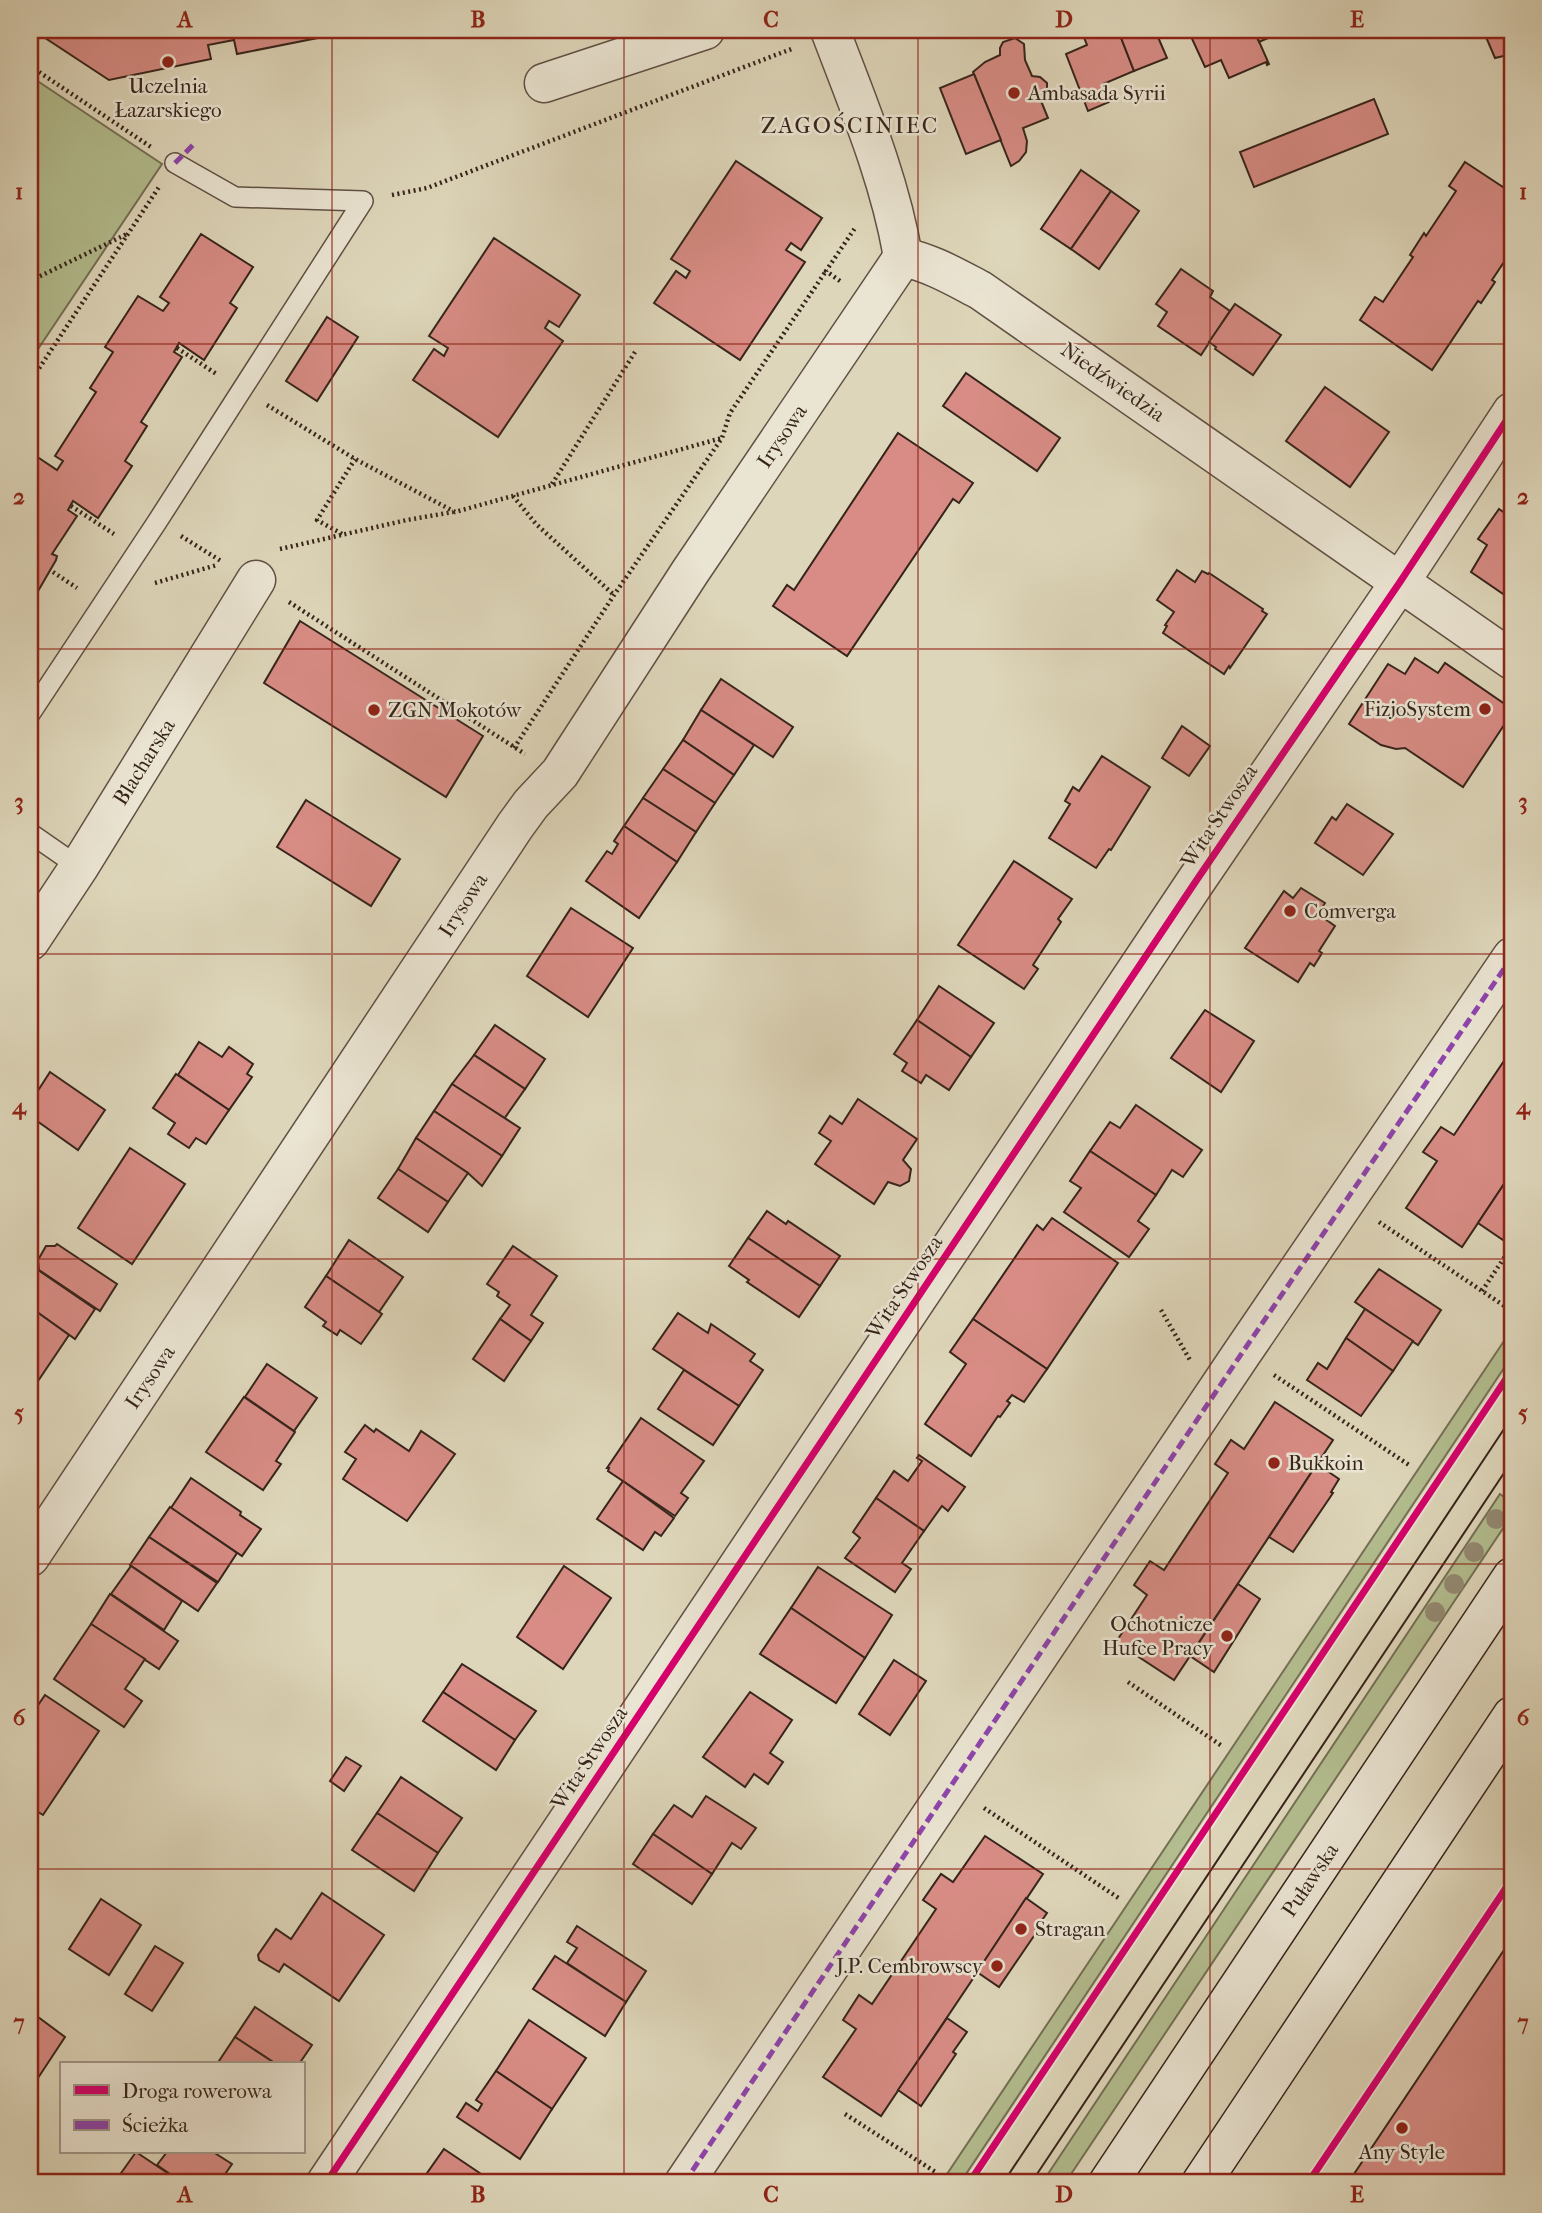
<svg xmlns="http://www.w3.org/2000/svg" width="1542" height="2213" font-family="'IM FELL French Canon',serif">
<rect width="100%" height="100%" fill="#ded6ba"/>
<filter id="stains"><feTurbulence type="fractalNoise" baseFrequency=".00286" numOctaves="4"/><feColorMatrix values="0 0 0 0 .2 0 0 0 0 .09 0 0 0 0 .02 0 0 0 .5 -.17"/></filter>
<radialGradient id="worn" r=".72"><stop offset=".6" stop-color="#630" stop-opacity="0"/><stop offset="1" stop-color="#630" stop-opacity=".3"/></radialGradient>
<g fill="#b3bd8f" stroke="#747055" stroke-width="2">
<path d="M30,76l132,88 -132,197z"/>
<path d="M1512,1329v27l-552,827h-19z"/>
<path d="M1500,1494l12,9v12l-447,668h-23z"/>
</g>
<g fill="#d88c85" stroke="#36241b" stroke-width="2">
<path d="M33,30h325l-121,24 -3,-14 -26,5 3,14 -102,21z"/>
<path d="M1081,30h37l16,41 -31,13 6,18 -21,9 -22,-57 21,-9z"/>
<path d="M1118,30h37l12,28 -33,13z"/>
<path d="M1188,30h66l15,34 -2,1 -1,-3 -37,16 -8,-18 -16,7z"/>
<path d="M1254,30h24l2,3 -21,9z"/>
<path d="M1483,30h29v24l-17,4z"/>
<path d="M1015,38l9,6 1,16 7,16 8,1 7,6v10l-8,3 9,22 -25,10 4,13 -1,11 -7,9 -8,5 -38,-94 12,-10 15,-7v-7l3,-6z"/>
<path d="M974,74l27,66 -35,14 -26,-66z"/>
<path d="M1374,99l14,35 -134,53 -14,-35z"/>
<path d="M736,161l86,57 -21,32 -10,-7 -5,7 19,12 -65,98 -86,-57 22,-32 10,7 4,-7 -19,-12z"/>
<path d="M1465,162l47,31v57l-20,30 3,2 -14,21 -3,-2 -46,69 -72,-50 15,-23 8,5 30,-45 -3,-2 14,-22 2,3 30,-45 -7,-5z"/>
<path d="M1081,170l30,21 -40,58 -30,-20z"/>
<path d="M1111,191l28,20 -40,58 -28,-20z"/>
<path d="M201,234l52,33 -23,36 7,5 -33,52 -25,-17 -5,9 8,5 -41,65 6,4 -22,35 7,5 -34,52 -25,-17 -5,9 9,6 -25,38 5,2 -1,4 -26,45v-147l3,-4 24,16 6,-9 -8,-5 41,-64 -6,-4 23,-36 -8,-5 33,-51 25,15 6,-8 -9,-6z"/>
<path d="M494,238l86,57 -21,32 -10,-6 -4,7 18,13 -65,96 -85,-57 21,-31 10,7 4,-8 -19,-12z"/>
<path d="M1181,269l32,22 -3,6 20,14 -29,44 -43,-29 9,-14 -11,-8z"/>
<path d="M1235,304l46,31 -28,40 -38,-26 1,-2 -7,-5z"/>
<path d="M327,317l31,20 -41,64 -31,-20z"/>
<path d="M966,373l94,65 -23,33 -94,-65z"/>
<path d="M1325,387l64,45 -39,55 -64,-46z"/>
<path d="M898,433l75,50 -14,20 -6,-4 -106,157 -74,-50 14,-21 7,5z"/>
<path d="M1499,509l13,9v82l-41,-28 16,-27 -9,-6z"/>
<path d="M1177,570l18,12 7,-11 6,3 1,-1 54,36 -1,2 5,3 -37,54 -1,-2 -5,8 -61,-41 4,-7 -2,-1 9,-13 -17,-12z"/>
<path d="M300,621l183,115 -37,61 -182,-114z"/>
<path d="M1415,658l23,15 7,-10 67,46v4l-49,74 -58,-39 -9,1 -15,-4 -32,-21 39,-60 17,10z"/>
<path d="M721,679l72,48 -20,30 -72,-47z"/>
<path d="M701,710l53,35 -20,30 -51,-35z"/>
<path d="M1182,726l28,20 -21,30 -27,-18z"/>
<path d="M683,740l51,35 -19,28 -52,-34z"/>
<path d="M1102,756l48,31 -39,63 -2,-1 -13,19 -47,-30 21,-34 -5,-3 8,-14 6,4z"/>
<path d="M663,769l52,34 -19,29 -53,-34z"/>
<path d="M643,798l53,34 -19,30 -53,-36z"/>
<path d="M306,800l94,59 -29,47 -94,-59z"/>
<path d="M1347,804l46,30 -30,41 -48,-32 17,-26 4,3z"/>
<path d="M624,826l53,36 -38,56 -53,-37 21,-30 5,3 6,-10 -4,-3z"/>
<path d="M1014,861l58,38 -14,20 3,3 -28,43 5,4 -14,20 -66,-44z"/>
<path d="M1301,888l24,15 -7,11 17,12 -16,25 3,2 -8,13 -4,-3 -12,19 -53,-34 39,-57 9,7z"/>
<path d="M571,908l62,40 -45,69 -61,-41z"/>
<path d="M939,986l55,37 -23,34 -54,-37z"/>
<path d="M1205,1010l49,31 -33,51 -50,-34z"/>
<path d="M917,1020l54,37 -22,33 -23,-15 -5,8 -19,-12 5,-8 -13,-9z"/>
<path d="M495,1025l50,34 -20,30 -51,-34z"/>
<path d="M199,1042l23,15 7,-10 24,17 -6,10 5,3 -23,33 -51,-35z"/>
<path d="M1512,1049v123l-50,75 -56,-39 31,-47 -14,-9 18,-25 13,8z"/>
<path d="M474,1055l51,34 -21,30 -52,-35z"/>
<path d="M50,1072l55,38 -27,40 -48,-34v-13z"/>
<path d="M176,1074l53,36 -23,34 -10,-6 -7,10 -21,-14 7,-11 -22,-15z"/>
<path d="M452,1084l68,44 -18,28 -68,-45z"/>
<path d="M858,1099l59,40 -14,21 8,9 -2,12 -9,5 -12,-4 -14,22 -59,-40 16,-23 -12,-8 11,-17 12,8z"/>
<path d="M1136,1105l66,45 -19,27 -11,-7 -16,25 -66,-44 20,-29 10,6z"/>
<path d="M434,1111l68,45 -20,30 -14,-13 -52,-35z"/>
<path d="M416,1138l52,35 -20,29 -50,-33z"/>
<path d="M130,1148l55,36 -53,80 -54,-36z"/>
<path d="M1090,1151l66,44 -18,26 11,8 -20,28 -65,-45 17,-24 -11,-7z"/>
<path d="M398,1169l50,33 -20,30 -50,-34z"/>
<path d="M1512,1172v58l-5,8 -2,-2 -2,4 -25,-17z"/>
<path d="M767,1211l19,13 2,-3 52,35 -20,30 -72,-48z"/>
<path d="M1052,1218l66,45 -71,106 -74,-50 64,-94 6,5z"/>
<path d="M748,1238l72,48 -21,31 -52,-35 2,-2 -20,-14z"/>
<path d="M349,1240l54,37 -24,35 -53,-36z"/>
<path d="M57,1244l60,40 -17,27 -61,-41 -1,-10 8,-14h9z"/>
<path d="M513,1246l44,30 -26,39 12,8 -12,18 -31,-22 10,-14 -13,-9 2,-4 -12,-8z"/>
<path d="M1379,1269l62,41 -23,35 -63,-43z"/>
<path d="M38,1270l57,39 -20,30 -45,-32v-25z"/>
<path d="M326,1276l56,38 -21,30 -21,-14 -3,5 -14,-9 3,-4 -21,-15z"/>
<path d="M30,1307l39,28 -31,46 -8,-6z"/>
<path d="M1365,1309l48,32 -20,30 -47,-33z"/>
<path d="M678,1313l30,20 3,-9 44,30 -5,7 13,9 -24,36 -86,-57z"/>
<path d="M500,1319l31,22 -27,40 -31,-22z"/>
<path d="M973,1319l74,50 -23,33 -12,-7 -5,6 3,2 -10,14 -2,-1 -27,40 -46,-32 41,-60 -16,-12z"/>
<path d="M1346,1338l47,33 -32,45 -54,-36 11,-17 9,6z"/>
<path d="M267,1364l50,34 -23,33 -49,-34z"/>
<path d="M684,1370l55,36 -26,39 -55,-36z"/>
<path d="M244,1397l51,35 -19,29 5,3 -18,26 -57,-38z"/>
<path d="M1275,1402l58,38 -159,240 -58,-38 31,-47 -13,-10 16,-24 14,9 64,-97 -13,-9 16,-24 13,9z"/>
<path d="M641,1418l63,43 -23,32 7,5 -13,18 -67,-45 1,-3h-2z"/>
<path d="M365,1425l9,7 2,-3 33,22 12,-20 34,23 -48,67 -64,-42 13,-20 -11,-7z"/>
<path d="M919,1455l46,32 -17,24 -6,-5 -18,25 -48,-33 18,-27 14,10 14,-20 -5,-3z"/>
<path d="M1317,1464l22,15 -8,13 2,1 -40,59 -24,-15z"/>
<path d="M191,1478l50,34 -1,3 21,14 -19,27 -71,-48z"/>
<path d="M623,1481l51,37 -13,18 -6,-4 -12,18 -46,-31z"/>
<path d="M876,1498l48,33 -22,32 9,6 -16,23 -50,-34 15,-20 -7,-6z"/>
<path d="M170,1507l67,46 -19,29 -69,-45z"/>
<path d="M149,1537l68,46 -19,28 -68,-46z"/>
<path d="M131,1566l51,35 -18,29 -53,-36z"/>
<path d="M564,1566l47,32 -48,71 -46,-32z"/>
<path d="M818,1567l74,48 -27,43 -74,-50z"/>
<path d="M1238,1584l22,15 -46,73 -24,-16z"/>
<path d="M110,1594l68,47 -19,28 -68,-45z"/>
<path d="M791,1608l74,50 -29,45 -76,-49z"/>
<path d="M91,1624l54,35 -20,30 17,12 -18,26 -70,-48z"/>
<path d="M894,1660l32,21 -36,54 -31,-21z"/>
<path d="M462,1664l74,47 -21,29 -72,-48z"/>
<path d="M443,1692l72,48 -19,30 -73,-49z"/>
<path d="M750,1692l42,28 -22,33 13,9 -15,22 -14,-10 -9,13 -42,-30z"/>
<path d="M45,1695l54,36 -56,84 -13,-8v-90z"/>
<path d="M346,1757l15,9 -17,25 -14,-10z"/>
<path d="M401,1777l61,41 -24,35 -61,-40z"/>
<path d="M706,1796l50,32 -15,21 -9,-6 -20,31 -59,-40 21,-29 18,12z"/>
<path d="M377,1813l61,40 -24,38 -62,-41z"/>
<path d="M653,1834l59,40 -20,30 -59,-40z"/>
<path d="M985,1836l58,38 -162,242 -58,-39 33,-48 -13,-9 16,-25 13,9 64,-95 -13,-9 18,-26 12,8z"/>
<path d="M322,1893l62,42 -45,66 -55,-37 -5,8 -20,-12 -1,-5 18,-26 15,10z"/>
<path d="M1026,1898l21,15 -11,16 2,1 -39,57 -22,-15z"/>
<path d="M101,1899l40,26 -32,50 -40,-26z"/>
<path d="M577,1926l69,45 -20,31 -59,-39 10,-15 -10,-6z"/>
<path d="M1512,1938v245h-164z"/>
<path d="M155,1946l28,17 -31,48 -27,-17z"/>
<path d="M555,1956l71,46 -21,34 -72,-47z"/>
<path d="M255,2007l57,38 -13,19h-23l-41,-27z"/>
<path d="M30,2011l35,26 -27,41 -8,-5z"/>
<path d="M947,2018l20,14 -14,20 3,2 -35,52 -23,-16z"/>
<path d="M529,2020l57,38 -34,51 -56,-38z"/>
<path d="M235,2037l41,27h-59z"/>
<path d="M496,2071l56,38 -32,50 -63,-42 9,-14 12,8 4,-7 -6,-4z"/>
<path d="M444,2149l49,33v1h-73z"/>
<path d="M136,2152l45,30v1h-67z"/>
<path d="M167,2152h46l19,12 -13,19h-36l-26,-18z"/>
</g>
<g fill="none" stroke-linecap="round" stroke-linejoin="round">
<g stroke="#605043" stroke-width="22">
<g id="lane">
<path d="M30,714l127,-192 206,-321 -128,-4 -60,-34"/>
<path d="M30,833l49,34"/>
</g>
</g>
<g stroke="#605043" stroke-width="41">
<g id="street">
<path d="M830,30c28,74 60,149 73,227"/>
<path d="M544,83l161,-53"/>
<path d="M903,257c28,6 52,20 77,33l532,370"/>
<path d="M30,941l49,-74 177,-287"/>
<path d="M30,1557l485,-731 16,-22 29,-31 130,-201 213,-315"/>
<path d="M326,2183l870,-1302 204,-299 112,-170"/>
<path d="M684,2183l558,-830 270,-396"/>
</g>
</g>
<g stroke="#36241b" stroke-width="41">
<g id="secondary">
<path d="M1108,2183l404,-606"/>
<path d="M1201,2183l311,-467"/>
</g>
</g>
<g stroke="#36241b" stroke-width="4.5" stroke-dasharray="2 3.5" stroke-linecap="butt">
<path d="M30,66l121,81"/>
<path d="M392,195l35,-7 367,-140"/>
<path d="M30,281l97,-47"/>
<path d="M840,281l-14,-10 29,-43"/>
<path d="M177,348l41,27"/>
<path d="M1505,374l7,-11"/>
<path d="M30,382l129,-195"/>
<path d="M267,405l88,54 100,53 267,-74"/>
<path d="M552,484l83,-132"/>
<path d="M513,496l23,28 78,71"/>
<path d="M71,506l43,28"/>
<path d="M342,534l-25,-14 38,-61"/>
<path d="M181,536l40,25"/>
<path d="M280,549l127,-29 46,-8"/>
<path d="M53,572l24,16"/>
<path d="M155,583l62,-18"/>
<path d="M289,602l236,152"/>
<path d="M514,748l100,-153 108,-157 8,-25 96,-142"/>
<path d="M1379,1222l133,89"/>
<path d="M1482,1291l30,-45"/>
<path d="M1161,1310l29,50"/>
<path d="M1274,1375l135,90"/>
<path d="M1128,1682l94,64"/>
<path d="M984,1808l136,91"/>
<path d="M845,2114l92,59"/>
</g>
<use href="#lane" stroke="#eae4d2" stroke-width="19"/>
<use href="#street" stroke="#eae4d2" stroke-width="38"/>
<use href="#secondary" stroke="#eae4d2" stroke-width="38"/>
<g stroke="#36241b" stroke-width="2">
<path d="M1003,2183l509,-766"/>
<path d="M1031,2183l481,-722"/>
</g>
<g stroke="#8e44ad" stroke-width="5" stroke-dasharray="10 5" stroke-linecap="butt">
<path d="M175,163l21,-21"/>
<path d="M684,2183l558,-830 270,-396"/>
</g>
<g stroke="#eae4d2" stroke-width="11">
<g id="cycleway">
<path d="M326,2183l870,-1302 204,-299 112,-170"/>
<path d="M969,2183l543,-813"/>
<path d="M1308,2183l204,-304"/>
</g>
</g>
<use href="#cycleway" stroke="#d6006c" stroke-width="7"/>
</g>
<g fill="#938972">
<circle cx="1496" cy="1519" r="10"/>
<circle cx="1474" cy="1552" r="10"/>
<circle cx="1454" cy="1584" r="10"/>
<circle cx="1435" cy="1612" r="10"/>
</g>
<path fill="none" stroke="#8f2418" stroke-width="2" stroke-opacity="0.55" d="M332,30v2153M624,30v2153M918,30v2153M1210,30v2153M30,344h1482M30,649h1482M30,954h1482M30,1259h1482M30,1564h1482M30,1869h1482"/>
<g fill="#8f2418" stroke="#eae4d2" stroke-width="2.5">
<circle cx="168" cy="62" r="7"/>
<circle cx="1014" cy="93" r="7"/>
<circle cx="1485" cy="709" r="7"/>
<circle cx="374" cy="710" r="7"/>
<circle cx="1290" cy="911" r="7"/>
<circle cx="1274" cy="1463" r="7"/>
<circle cx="1227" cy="1636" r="7"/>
<circle cx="1021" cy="1929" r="7"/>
<circle cx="997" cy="1966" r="7"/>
<circle cx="1402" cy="2128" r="7"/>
</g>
<g text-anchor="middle" stroke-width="5" stroke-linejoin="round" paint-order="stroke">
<g font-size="21" fill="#36241b" stroke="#eae4d2" text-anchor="start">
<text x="168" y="93" text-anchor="middle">Uczelnia<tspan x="168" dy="24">Łazarskiego</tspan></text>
<text x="1028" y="100">Ambasada Syrii</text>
<text x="1471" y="716" text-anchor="end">FizjoSystem</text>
<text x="388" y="717">ZGN Mokotów</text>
<text x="1304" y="918">Comverga</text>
<text x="1288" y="1470">Bukkoin</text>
<text x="1213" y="1631" text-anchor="end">Ochotnicze<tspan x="1213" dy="24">Hufce Pracy</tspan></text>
<text x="1035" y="1936">Stragan</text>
<text x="983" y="1973" text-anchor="end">J.P. Cembrowscy</text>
<text x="1402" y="2159" text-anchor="middle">Any Style</text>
</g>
<g font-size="21" fill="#36241b" stroke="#eae4d2">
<text transform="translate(1113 382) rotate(35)" y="7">Niedźwiedzia</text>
<text transform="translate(782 436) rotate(-56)" y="7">Irysowa</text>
<text transform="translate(144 762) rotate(-58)" y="7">Blacharska</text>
<text transform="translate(1219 816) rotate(-56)" y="7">Wita Stwosza</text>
<text transform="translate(463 905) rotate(-57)" y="7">Irysowa</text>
<text transform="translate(904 1287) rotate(-56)" y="7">Wita Stwosza</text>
<text transform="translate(150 1377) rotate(-56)" y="7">Irysowa</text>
<text transform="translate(589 1758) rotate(-56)" y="7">Wita Stwosza</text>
<text transform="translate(1310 1880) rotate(-56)" y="7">Puławska</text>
</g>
<g font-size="23" letter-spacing="2" fill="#36241b" stroke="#eae4d2">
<text x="850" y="133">ZAGOŚCINIEC</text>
</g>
</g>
<rect width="1542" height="2213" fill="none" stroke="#ded6ba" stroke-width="77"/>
<rect x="60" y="2062" width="245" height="91" fill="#eae4d2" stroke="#a29789" stroke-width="2"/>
<rect x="74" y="2085" width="35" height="10" fill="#d6006c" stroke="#a29789" stroke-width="2"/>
<text x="122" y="2098" font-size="21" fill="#36241b">Droga rowerowa</text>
<rect x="74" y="2120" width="35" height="10" fill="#8e44ad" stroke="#a29789" stroke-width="2"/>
<text x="122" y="2132" font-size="21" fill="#36241b">Ścieżka</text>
<rect x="38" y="38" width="1466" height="2136" fill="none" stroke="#8f2418" stroke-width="2.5"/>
<g font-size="23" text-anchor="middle" font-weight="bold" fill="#8f2418">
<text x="185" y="27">A</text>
<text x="478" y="27">B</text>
<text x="771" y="27">C</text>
<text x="1064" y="27">D</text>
<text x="1357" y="27">E</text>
<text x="19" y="199">1</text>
<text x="1523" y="199">1</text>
<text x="19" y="504">2</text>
<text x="1523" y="504">2</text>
<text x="19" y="809">3</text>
<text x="1523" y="809">3</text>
<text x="19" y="1114">4</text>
<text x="1523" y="1114">4</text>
<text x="19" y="1420">5</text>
<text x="1523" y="1420">5</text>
<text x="19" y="1725">6</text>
<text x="1523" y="1725">6</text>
<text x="19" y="2030">7</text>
<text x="1523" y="2030">7</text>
<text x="185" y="2202">A</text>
<text x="478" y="2202">B</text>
<text x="771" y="2202">C</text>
<text x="1064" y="2202">D</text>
<text x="1357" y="2202">E</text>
</g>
<rect width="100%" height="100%" filter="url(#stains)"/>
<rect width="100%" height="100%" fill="url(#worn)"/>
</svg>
